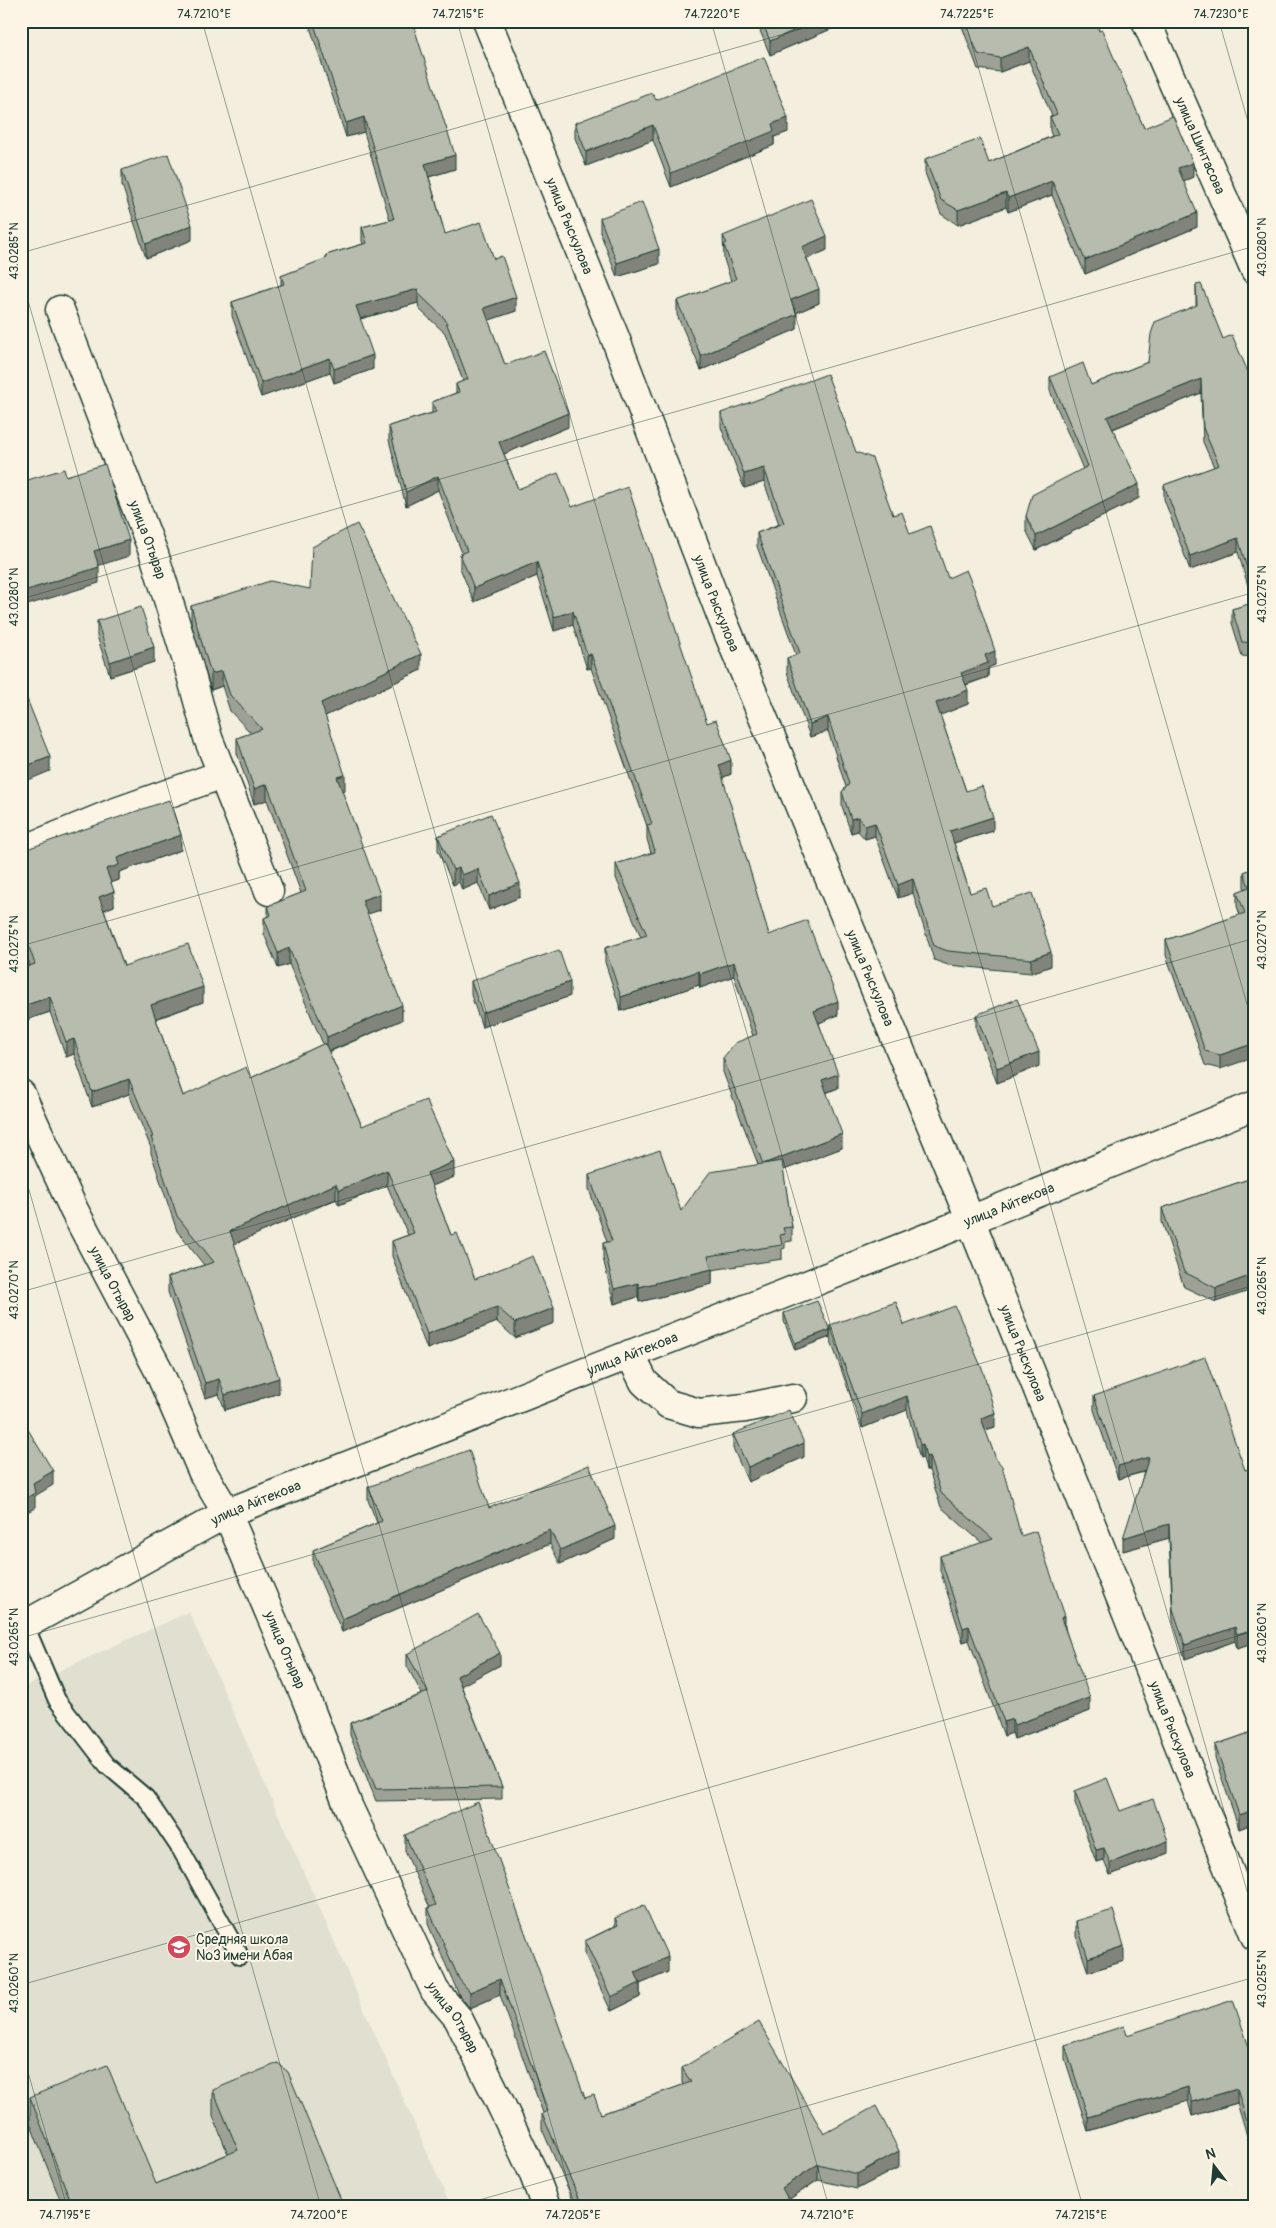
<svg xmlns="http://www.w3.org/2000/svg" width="1276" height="2228" font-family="Pangolin,sans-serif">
<rect width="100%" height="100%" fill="#f3eede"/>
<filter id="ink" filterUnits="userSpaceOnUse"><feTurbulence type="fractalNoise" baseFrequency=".02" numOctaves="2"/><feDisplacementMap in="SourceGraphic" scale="10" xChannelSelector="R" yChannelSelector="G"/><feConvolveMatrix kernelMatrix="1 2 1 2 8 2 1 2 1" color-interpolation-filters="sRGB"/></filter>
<g filter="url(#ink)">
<path fill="#e1dfd0" d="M189,1612l262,595h-430v-519z"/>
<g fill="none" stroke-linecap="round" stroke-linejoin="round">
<g stroke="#1f3d34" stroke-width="20">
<path id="lane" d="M25,1625l32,75 50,65 39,33 35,52 59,106"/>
</g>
<g stroke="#1f3d34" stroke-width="31">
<g id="street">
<path id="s1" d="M487,21l127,314 108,283 248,601 285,717"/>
<path id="s2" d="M1146,21l109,249"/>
<path id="s3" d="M60,310l94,244 34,110 20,74 61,153"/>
<path d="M21,851l92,-38 110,-39"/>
<path id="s4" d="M21,1094l53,116 84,159 45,104 24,40 78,183 44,112 86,183 23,27 35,70 40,84 13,35"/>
<path d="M630,1354l14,28 24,22 31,9 46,-5 48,-10"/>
<path id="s5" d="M21,1627l206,-114 699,-275 329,-133"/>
</g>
</g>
<use href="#lane" stroke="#fcf5e5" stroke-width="16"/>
<use href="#street" stroke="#fcf5e5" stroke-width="28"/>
</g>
<g fill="#9ea296" stroke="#1f3d34">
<path d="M310,21h102l43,148 -26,8 16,57 49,25 22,52 -28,9 17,45 63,62 -64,27 14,35 54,18 135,216 24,51 -9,4 47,157 69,80 -19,8 19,65 -12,5 16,55 -59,22 9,57v14l-7,1v6l-3,1v10l-70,11v14l-73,18 -1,-5 -24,7 -11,-46v-15l4,-1 -18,-53v-14l92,36 77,-47 -35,-92v-14l30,-22 -19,-60 -34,12 -1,-3 -78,26 -16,-49v-14l36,-11 -25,-59v-14l35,-11 -4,-14v-13l-56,-158 -4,1 -14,-44 -19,6 -17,-55 -63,26 -14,-34v-14l2,-1 -24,-63 -32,16 -17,-66v-14l43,-13v-11l24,-9v-9l7,-3 -18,-48 -26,-24 -1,-6 -58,16 13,50 -39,14 -4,-11 -69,25 -29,-81v-14l49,-17v-9l45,-17v-4l37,-11 -1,-3v-14l28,-7 -26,-88 -18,5 -36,-110z"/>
<path d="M756,21h94l-80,34z"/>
<path d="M960,21h136l3,10 45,97 49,49 -10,4 14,46 -112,47 -33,-79 -44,17 -2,-5 -48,18 -17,-11 -16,-41v-14l64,4 63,-27 -2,-5v-14l2,-1 -23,-55 -29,11 -22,-3z"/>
<path d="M656,100l132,32 -14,5v8l-103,42 -18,-47 -67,26 -11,-28v-15z"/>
<path d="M122,170l70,70 -46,18 -24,-73z"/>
<path d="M600,218l59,46 -42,13 -17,-45z"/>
<path d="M723,236l104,14 -20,9 12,44 -23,10 1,16 -96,41 -24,-55v-14l54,-20 -7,-22z"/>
<path d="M1196,285l27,54 32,49v271l-1,-2 -12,-1 -10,-33v-14l21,-6 -15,-51 -48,18 -26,-71v-14l50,-18 -11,-25 -2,-49 -88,36 26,69 -103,52 -10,-20v-14l57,-47 -33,-78v-14l41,8 57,-23 48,-56z"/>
<path d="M721,413l135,39 37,63 55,63 47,87 -7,3v9l-22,8 2,19 -28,11 26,76 27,40 -39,12 16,50 22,13 59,60 -20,7 -83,-8 -14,-5 -21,-67 -15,5 -23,-62 -10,3 -7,-8 -7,2 -9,-27v-14l4,-5 -18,-56 -18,6 -23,-65v-14l9,-3 -39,-109v-13l22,-9 -15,-42 -20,6 -23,-61z"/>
<path d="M191,606l230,64 -96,46 20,74 -3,1 38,119 -13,4 35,106 -73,32 33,74 92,51 -22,9 19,49 24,44 79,44 -39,15 -18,-16 -70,27 -35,-93v-15l16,-6 -21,-50 -48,20 -3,-6 -102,45 45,149 -54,17 -6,-16 -14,4 -37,-106v-15l36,-12 -27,-34 -26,-78v-5l-22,-54 -37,13 -18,-53 -8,3 -16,-45 -24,8 -5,-12v-39l9,-4 -9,-26v-88l160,-1 -62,22v8l-8,3 3,23 -10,4 20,56 79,36 -47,17 27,77 68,-18 72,-34 -34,-80 -11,4 -14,-34v-16l4,-2v-10l33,-13 -34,-93 -13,4 -17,-51v-15l14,-5 -21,-22 -8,-25 -11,4 -20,-68z"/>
<path d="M97,621l57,41 -44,14 -13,-40z"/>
<path d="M438,836l82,61 -31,13 -11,-27 -16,7 -3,-8 -6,3 -15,-35z"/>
<path d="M1255,868l-35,201 -15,-4 -39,-110v-15l74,-25 -3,-9v-14l8,-3 -1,-2v-15z"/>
<path d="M471,981l99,15 -88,31 -11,-32z"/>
<path d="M976,1015l63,51 -42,17 -21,-54z"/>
<path d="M1255,1177l-39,125 -32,-15 -22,-65v-14z"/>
<path d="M784,1313l46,24 -35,13 -11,-29z"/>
<path d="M830,1325h74l91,102 -10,3 36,106 44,92 25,83 -76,28 -2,-6 -8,3 -35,-96 -6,2 -23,-72v-14l42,-13 -41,-36 -12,-37h-3l-3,-12 -3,1 -13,-49 -45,18 -32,-90z"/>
<path d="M1094,1396l151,74 10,-3v175l-18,6 -2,-7 -50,18 -12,-37 -4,-84 -46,13 21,-79 -26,7 -24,-69z"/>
<path d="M733,1434l71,23 -56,25 -15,-34z"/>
<path d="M368,1487l121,21 126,31 -55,25 -10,-20 -208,88 -29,-68v-14l64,-27 -9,-23z"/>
<path d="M407,1654l93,11 -39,20 41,102v12l-126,2 -26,-66v-12l72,-29 -15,-28z"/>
<path d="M1255,1731v113l-6,-19 -10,4 -24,-71v-13z"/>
<path d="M1075,1791l45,20 48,42 -58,22 -6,-15 -8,2 -21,-59z"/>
<path d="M405,1835l180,263 16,16 82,-29 -1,-2v-15l142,66 75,33 -42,22 -39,-9 -30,20v7h-212l-34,-78v-15l1,-1 -43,-118 -30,13 -11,-13 -31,-71v-16h2l-25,-57z"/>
<path d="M615,1918l53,54 -28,12v13l-29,14 -26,-56v-14l30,-15z"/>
<path d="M1076,1921l48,40 -36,11 -12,-36z"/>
<path d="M1127,2035l128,30v97l-18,-59 -45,13 -4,-15 -100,30 -23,-72v-14z"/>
<path d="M213,2090l131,117h-281l-33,-84v-26l126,87 72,-30 -15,-38z"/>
</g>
<g fill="#81847a" stroke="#1f3d34">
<path d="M816,21h34l-80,34v-14z"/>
<path d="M1029,47v14l-29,11v-14z"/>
<path d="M364,117v15l-18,5v-14z"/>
<path d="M788,118v14l-14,5v8l-103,42v-14l101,-49z"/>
<path d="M653,125v15l-67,26v-14z"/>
<path d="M455,155v14l-30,9v-14z"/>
<path d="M1193,163v14l-15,6v-15z"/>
<path d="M1052,181v14l-44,17v-14z"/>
<path d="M1006,193v14l-48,18v-15z"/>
<path d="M1197,213v14l-112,47v-14z"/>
<path d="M192,225v15l-46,18v-14z"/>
<path d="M827,236v14l-25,11v-14z"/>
<path d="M659,249v15l-42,13v-14z"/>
<path d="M418,289v14l-62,17v-14z"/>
<path d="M819,289v14l-28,12v-15z"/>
<path d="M516,297v14l-32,11v-14z"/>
<path d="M797,314v15l-96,41v-14z"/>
<path d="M373,355v14l-39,14v-14z"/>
<path d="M330,358v14l-69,25v-14z"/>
<path d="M1201,379v14l-94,38v-14z"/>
<path d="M568,413v14l-69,29v-14z"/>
<path d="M764,468v14l-20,6v-14z"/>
<path d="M438,476v14l-32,16v-14z"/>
<path d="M1139,484v14l-103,52v-14z"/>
<path d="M1238,538v14l-48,18v-14z"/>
<path d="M129,540v16l-35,11v-16z"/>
<path d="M537,562v14l-63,26v-14z"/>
<path d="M99,567v16l-78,24v-15z"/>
<path d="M573,611v14l-19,6v-14z"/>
<path d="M154,647v15l-44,14v-14z"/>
<path d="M995,651v14l-7,3v9l-27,9v-13l24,-18z"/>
<path d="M421,654v16l-100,48v-15z"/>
<path d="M591,654v14l-4,1v-14z"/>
<path d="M222,671v15l-11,4v-16z"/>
<path d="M968,690v14l-32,13v-14z"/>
<path d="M828,717v14l-18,6v-13z"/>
<path d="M50,757v14l-29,12v-15z"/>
<path d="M731,760v14l-12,5v-14z"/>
<path d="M345,775v15l-8,3v-16z"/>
<path d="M267,784v16l-13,4v-15z"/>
<path d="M858,817v14l-7,2v-14z"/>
<path d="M993,817v14l-43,13v-13z"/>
<path d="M875,823v13l-10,3v-13z"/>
<path d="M181,835v15l-62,22v8l-13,4v-15l11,-11z"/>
<path d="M459,868v14l-6,3v-15z"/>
<path d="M478,869v14l-16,7v-15z"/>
<path d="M913,879v14l-15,5v-13z"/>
<path d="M520,883v14l-31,13v-14z"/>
<path d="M114,891v15l-15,6v-15z"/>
<path d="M380,894v16l-18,6v-16z"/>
<path d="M289,948v16l-11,4v-15z"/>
<path d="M1051,952v14l-20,7v-14z"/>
<path d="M734,962v14l-34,12v-14z"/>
<path d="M699,971v14l-78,26v-14z"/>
<path d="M570,982v14l-88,31v-14z"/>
<path d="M203,987v15l-52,18v-15z"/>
<path d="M50,997v15l-24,8v-15z"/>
<path d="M838,1001v14l-24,10v-14z"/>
<path d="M402,1005v15l-75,32v-15z"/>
<path d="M74,1039v15l-8,3v-15z"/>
<path d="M1255,1043v14l-35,12v-14z"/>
<path d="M1039,1052v14l-42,17v-15z"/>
<path d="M838,1074v14l-16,6v-14z"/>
<path d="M129,1079v15l-37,13v-15z"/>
<path d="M842,1134v14l-79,30v-14z"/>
<path d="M454,1162v15l-27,11v-15z"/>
<path d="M387,1170v15l-48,20v-15z"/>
<path d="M336,1184v15l-106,47v-15z"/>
<path d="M712,1269v15l-73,18v-15z"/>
<path d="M1255,1274v15l-39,13v-14z"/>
<path d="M638,1283v14l-24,7v-15z"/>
<path d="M497,1307v15l-70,27v-15z"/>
<path d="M554,1308v15l-39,15v-15z"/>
<path d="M830,1330v7l-35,13v-7z"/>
<path d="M279,1378v15l-54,17v-15z"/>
<path d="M219,1379v15l-14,4v-15z"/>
<path d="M907,1396v14l-45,18v-14z"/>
<path d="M995,1413v14l-14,4v-13z"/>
<path d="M804,1443v14l-56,25v-15z"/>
<path d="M923,1444v14l-3,1v-14z"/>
<path d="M929,1456v14h-3v-13z"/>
<path d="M1149,1457v13l-31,9v-13z"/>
<path d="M53,1471v14l-18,11v12l-14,7v-14l12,-18z"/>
<path d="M1169,1524v14l-46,13v-13z"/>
<path d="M615,1526v13l-55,25v-14z"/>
<path d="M550,1530v14l-208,88v-13z"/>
<path d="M1065,1616v14l-4,-12z"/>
<path d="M969,1626v14l-6,2v-14z"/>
<path d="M1235,1627v14l-50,18v-14z"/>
<path d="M1255,1629v13l-18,6v-14z"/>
<path d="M500,1653v12l-43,23v-12z"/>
<path d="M1090,1698v13l-76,28v-14z"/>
<path d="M1012,1719v14l-8,3v-14z"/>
<path d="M1249,1812v13l-10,4v-14z"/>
<path d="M1168,1841v12l-58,22v-12z"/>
<path d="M1104,1848v12l-8,2v-12z"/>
<path d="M1124,1946v15l-36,11v-14z"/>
<path d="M668,1957v15l-28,12v13l-29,14v-14l24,-25z"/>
<path d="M500,1979v16l-30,13v-16z"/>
<path d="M1188,2087v14l-100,30v-14z"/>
<path d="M1237,2089v14l-45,13v-14z"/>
<path d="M899,2151v16l-42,22v-15z"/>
<path d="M818,2164v16l-30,20v7h-10l4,-19z"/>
</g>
<g fill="#b8bcae" stroke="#1f3d34">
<path d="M313,21h99l43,134 -30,9 20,70 36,-12 13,37 8,-3 14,41 -32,11 21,57 39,-14 24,62 -69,29 19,47 40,-16 14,34 56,-20 79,236 9,-3 15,40 -12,5 50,170 38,-15 31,81 -24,10 24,63 -16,6 20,54 -79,30 -40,-106 12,-15 22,-9 -23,-72 -34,12 -1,-3 -78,26 -16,-49 42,-13 -31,-71 39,-12 -8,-27 5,-1 -61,-170 -4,1 -14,-44 -19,6 -17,-55 -63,26 -14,-34 7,-3 -29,-75 -32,16 -17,-66 47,-14 -4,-10 27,-10 -3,-8 12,-5 -23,-60 -26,-25 -1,-5 -62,17 17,49 -39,14 -4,-11 -69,25 -29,-81 52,-18 -3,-8 46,-18 -1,-3 41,-12 -5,-16 32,-8 -30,-102 -18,6z"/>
<path d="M762,21h54l-46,20z"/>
<path d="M965,21h131l3,10 3,-1 42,98 29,-12 20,47 -15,5 19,45 -112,47 -33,-79 -44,17 -2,-5 -48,17 -17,-10 -16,-41 55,-20 9,24 69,-29 -8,-17 7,-3 -28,-67 -29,11 -22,-4z"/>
<path d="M764,57l24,61 -16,6 2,7 -103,42 -18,-48 -67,27 -11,-29 77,-30 4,7z"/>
<path d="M168,154l24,71 -46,19 -24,-74z"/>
<path d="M811,199l16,37 -25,11 17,42 -28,11 6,14 -96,42 -24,-55 59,-22 -12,-34 3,-2 -4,-7z"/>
<path d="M642,202l17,47 -42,14 -17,-45z"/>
<path d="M1201,284l22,55 9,-4 23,53v207l-17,-57 -48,18 -26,-71 55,-20 -16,-37 -2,-49 -94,38 32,67 -103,52 -10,-20 6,-21 56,-29 -38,-89 33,-14 8,22 57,-23 3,-28 4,-12 42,-17 -1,-20z"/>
<path d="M827,374l29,78 16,6 21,57 9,-3 8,22 20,-8 18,52 18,-8 8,19 21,62 -10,4 3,8 -27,10 7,17 -32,13 30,88 16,-5 11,31 -43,14 20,62 16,-5 6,18 40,-13 19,59 -20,7 -83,-8 -14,-5 -21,-67 -15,6 -23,-62 -10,3 -7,-9 -7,2 -9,-27 7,-8 -21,-67 -18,7 -23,-66 13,-5 -43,-120 27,-10 -20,-55 -20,6 -23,-61z"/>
<path d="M105,464l24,76 -35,11 5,16 -78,25v-110l43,-13 2,7z"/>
<path d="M357,524l64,130 -100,49 24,72 -8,2 43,117 -18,6 40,105 -75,32 -38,-89 -11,5 -14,-35 7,-3 -3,-9 38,-15 -39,-107 -13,5 -17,-51 25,-9 -32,-34 -8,-24 -11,3 -20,-68 79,-25 40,8 2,-42z"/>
<path d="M1255,602v43l-1,-2 -12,-1 -10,-33z"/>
<path d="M141,607l13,40 -44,15 -13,-41z"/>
<path d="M21,684l29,73 -29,11z"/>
<path d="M169,800l12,35 -64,23 2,7 -13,4 8,22 -15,6 25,69 64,-22 15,43 -52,18 32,91 63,-29 5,11 74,-35 37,83 64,-26 28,62 -27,11 24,62 6,-2 18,46 58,-23 21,52 -39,15 -18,-16 -70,27 -35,-93 22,-8 -27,-63 -48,20 -3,-6 -106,47 49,147 -54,17 -6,-16 -14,4 -37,-106 46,-15 -37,-46 -26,-79h2l-24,-58 -37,13 -18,-53 -8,3 -16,-45 -24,8 -5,-12v-24l14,-5 -14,-40v-73z"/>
<path d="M491,814l29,69 -31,13 -11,-27 -16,6 -3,-7 -6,2 -15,-34z"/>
<path d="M1255,868v175l-35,12 -15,-4 -39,-111 79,-27 -8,-21 12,-5 -5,-15z"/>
<path d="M559,950l11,32 -88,31 -11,-32z"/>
<path d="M1017,999l22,53 -42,16 -21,-53z"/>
<path d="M660,1150l21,61 29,-39 72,-11 10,66 -9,1 2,6 -5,1 2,10 -74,11 4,13 -73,18 -1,-4 -24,6 -11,-46 9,-2 -23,-66z"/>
<path d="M1255,1177v97l-39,14 -32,-16 -22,-64z"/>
<path d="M817,1301l13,29 -35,13 -11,-30z"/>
<path d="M896,1302l8,23 51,-19 28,65 12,42 -14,5 15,41 6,7 19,70 15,-5 29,85 -4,2 29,80 -76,27 -2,-6 -8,3 -35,-96 -6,2 -23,-72 53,-17 -52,-46 -12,-37 -3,1 -3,-13 -3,1 -13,-49 -45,18 -32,-89z"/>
<path d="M1205,1357l40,113 10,-3v162l-18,5 -2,-7 -50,18 -12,-36 -4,-85 -46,14 26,-81 -31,9 -24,-70z"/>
<path d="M789,1410l15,33 -56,24 -15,-33z"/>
<path d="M21,1418l32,53 -20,12 2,10 -14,8z"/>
<path d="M469,1450l20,58 100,-43 26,61 -55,24 -10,-20 -208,89 -29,-69 69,-29 -14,-34z"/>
<path d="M478,1614l22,39 -43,23 45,111 -126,2 -26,-66 78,-31 -21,-38z"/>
<path d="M1255,1731v100l-6,-19 -10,3 -24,-70z"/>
<path d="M1107,1778l13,33 33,-12 15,42 -58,22 -6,-15 -8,2 -21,-59z"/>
<path d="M478,1802l107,296 9,-3 7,19 90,-32 -9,-14 77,-46 65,112 52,-28 23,45 -42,23 -39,-10 -36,24 6,11 -10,6v2h-195l-41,-93 6,-3 -48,-132 -30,13 -11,-13 -31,-71 8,-3 -31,-70z"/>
<path d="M644,1905l24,52 -33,15 5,11 -29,14 -26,-56 33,-16 -3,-7z"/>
<path d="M1113,1910l11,36 -36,12 -12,-37z"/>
<path d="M1233,2000l22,65v83l-18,-59 -45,13 -4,-15 -100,30 -23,-72 59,-19 3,9z"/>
<path d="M278,2063l10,9 56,135h-271l-43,-110 77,-32 49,119 82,-34 -25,-60z"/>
</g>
</g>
<path fill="none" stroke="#1f3d34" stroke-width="1" stroke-opacity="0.45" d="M202,21l627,2186M457,21l626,2186M711,21l544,1898M965,21l290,1011M1219,21l36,125M21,253l808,-232M21,276l554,1931M21,599l1234,-353M21,946l1234,-354M21,1162l300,1045M21,1292l1234,-354M21,1638l1234,-353M21,1985l1234,-354M21,2048l46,159M455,2207l800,-230"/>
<defs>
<g id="school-disc" transform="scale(1.25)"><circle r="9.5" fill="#d1495b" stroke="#fcf5e5"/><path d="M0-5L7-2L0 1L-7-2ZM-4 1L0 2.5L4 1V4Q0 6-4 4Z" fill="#fff"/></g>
</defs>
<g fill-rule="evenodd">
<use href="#school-disc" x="179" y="1947"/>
</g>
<g text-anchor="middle" stroke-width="4" stroke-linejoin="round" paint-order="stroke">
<g font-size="14" fill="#1f3d34" stroke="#fcf5e5">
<text dy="5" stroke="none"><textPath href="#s2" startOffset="136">улица Шинтасова</textPath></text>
<text dy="5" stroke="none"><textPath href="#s1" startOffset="221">улица Рыскулова</textPath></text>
<text dy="5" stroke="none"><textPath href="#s3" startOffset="246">улица Отырар</textPath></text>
<text dy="5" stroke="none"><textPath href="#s1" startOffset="626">улица Рыскулова</textPath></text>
<text dy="5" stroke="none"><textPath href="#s1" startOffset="1031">улица Рыскулова</textPath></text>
<text dy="5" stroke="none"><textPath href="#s5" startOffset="1076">улица Айтекова</textPath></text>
<text dy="5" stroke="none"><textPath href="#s4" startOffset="211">улица Отырар</textPath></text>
<text dy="5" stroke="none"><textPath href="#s5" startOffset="671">улица Айтекова</textPath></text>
<text dy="5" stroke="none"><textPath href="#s1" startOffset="1436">улица Рыскулова</textPath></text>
<text dy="5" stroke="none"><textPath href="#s5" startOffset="266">улица Айтекова</textPath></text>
<text dy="5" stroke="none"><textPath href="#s4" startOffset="616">улица Отырар</textPath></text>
<text dy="5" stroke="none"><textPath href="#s1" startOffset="1841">улица Рыскулова</textPath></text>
<text dy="5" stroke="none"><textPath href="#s4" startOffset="1021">улица Отырар</textPath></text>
</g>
<g font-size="14" fill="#1f3d34" stroke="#fcf5e5" text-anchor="start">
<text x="196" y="1944">Средняя школа<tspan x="196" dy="16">№3 имени Абая</tspan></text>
</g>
</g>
<rect width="1276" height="2228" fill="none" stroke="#fcf5e5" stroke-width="55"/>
<g transform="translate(1214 2166) rotate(344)" stroke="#fcf5e5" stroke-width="4" paint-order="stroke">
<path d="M0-4L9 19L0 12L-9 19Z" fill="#1f3d34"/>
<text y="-8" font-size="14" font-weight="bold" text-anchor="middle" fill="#1f3d34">N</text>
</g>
<rect x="28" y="28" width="1220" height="2172" fill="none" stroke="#1f3d34" stroke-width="2"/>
<g font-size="12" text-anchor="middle" fill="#1f3d34">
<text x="204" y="18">74.7210°E</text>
<text x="458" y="18">74.7215°E</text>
<text x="712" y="18">74.7220°E</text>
<text x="967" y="18">74.7225°E</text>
<text x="1221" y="18">74.7230°E</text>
<text transform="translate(1262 247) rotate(-90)" y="4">43.0280°N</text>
<text transform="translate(14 251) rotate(-90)" y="4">43.0285°N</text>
<text transform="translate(1262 594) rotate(-90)" y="4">43.0275°N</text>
<text transform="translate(14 597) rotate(-90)" y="4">43.0280°N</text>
<text transform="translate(1262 940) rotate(-90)" y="4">43.0270°N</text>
<text transform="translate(14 944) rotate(-90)" y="4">43.0275°N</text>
<text transform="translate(1262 1286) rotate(-90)" y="4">43.0265°N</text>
<text transform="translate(14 1290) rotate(-90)" y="4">43.0270°N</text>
<text transform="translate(1262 1633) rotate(-90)" y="4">43.0260°N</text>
<text transform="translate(14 1637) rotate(-90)" y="4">43.0265°N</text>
<text transform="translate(1262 1979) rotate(-90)" y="4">43.0255°N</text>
<text transform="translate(14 1983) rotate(-90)" y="4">43.0260°N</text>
<text x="65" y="2219">74.7195°E</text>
<text x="319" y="2219">74.7200°E</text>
<text x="573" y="2219">74.7205°E</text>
<text x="827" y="2219">74.7210°E</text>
<text x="1081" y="2219">74.7215°E</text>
</g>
</svg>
